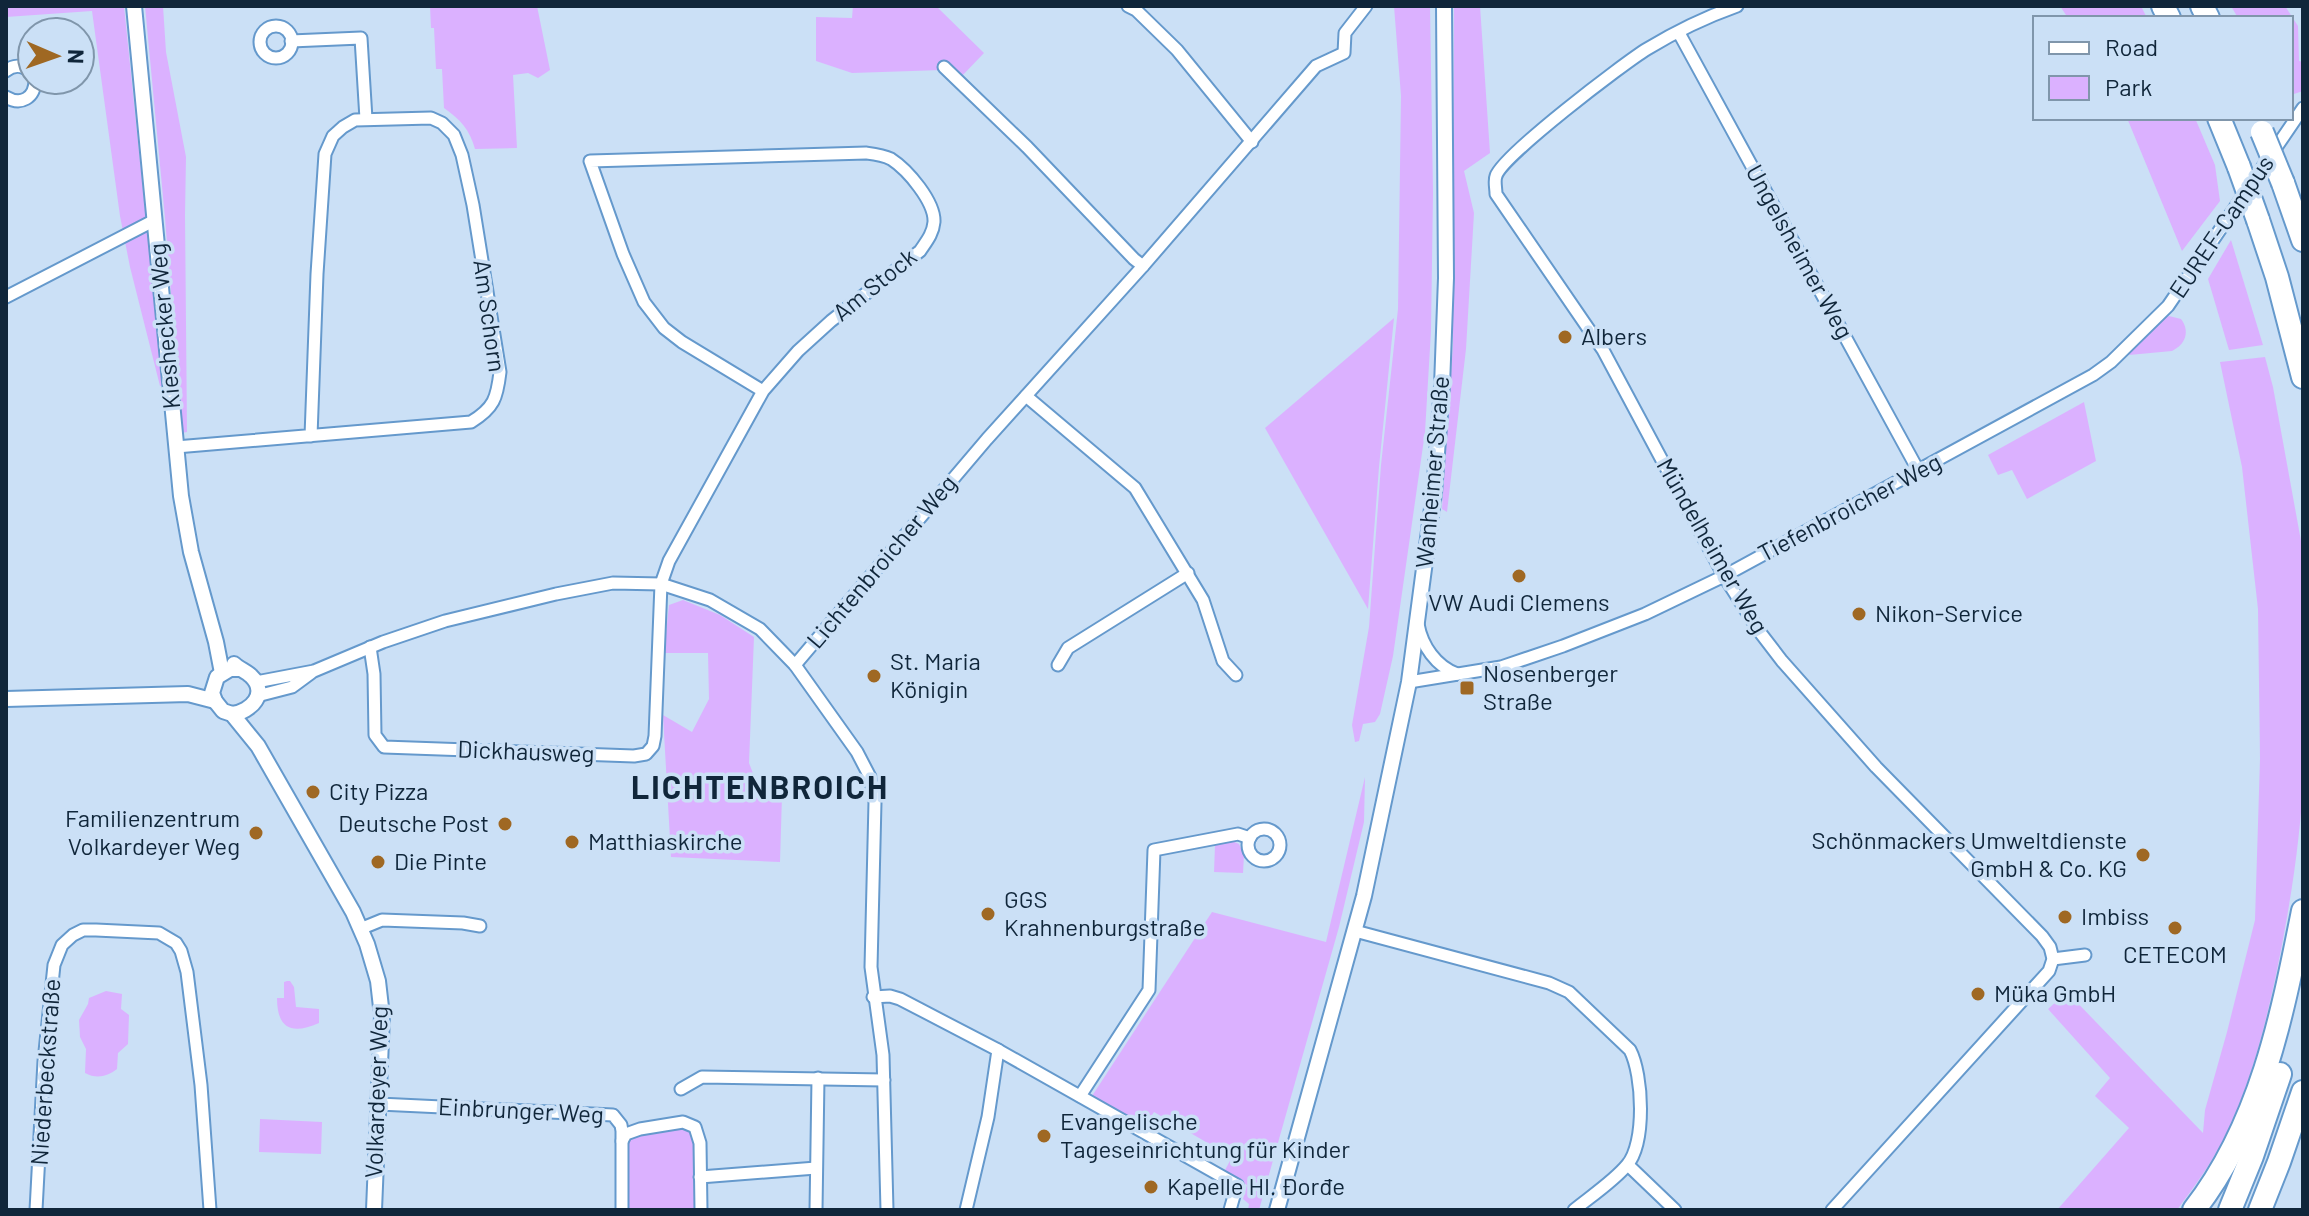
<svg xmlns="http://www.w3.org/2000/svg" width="2309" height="1216" font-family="Barlow,sans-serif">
<rect width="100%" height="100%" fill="#cbe0f6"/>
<g fill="#dbb1ff">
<path d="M6,6h118l39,380h-3l-30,-119 -10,-51 -28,-205 -86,6z"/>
<path d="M145,6h18l3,46 20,105 -1,58 2,217 -5,1 -17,-215z"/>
<path d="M430,6h107l13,64 -12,8 -10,-5 -15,2 4,73 -42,1c-5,-19 -15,-30 -31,-41l-2,-39h-6l-2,-41h-3z"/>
<path d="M853,6h83l48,47 -24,25 -18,-8 -90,3 -36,-12v-44l36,1z"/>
<path d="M1394,6h36l3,187 -2,138 -6,101 -32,224 -13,58 -5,8 -12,2 -4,17 -4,1 -3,-17 17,-98 12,-162 17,-156 3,-213z"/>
<path d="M1454,6h26l10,147 -26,18 10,42 -8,136 -19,163 -5,-3 11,-164z"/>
<path d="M2060,6h81l6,12h-79z"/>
<path d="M2231,6h54l13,20 1,35 4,1v29l-12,4v-77h-53z"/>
<path d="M2127,118h68l20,47 5,36 -38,50z"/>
<path d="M2231,240l32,105 -34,5 -21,-71z"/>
<path d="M2169,316l12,3c9,12 5,25 -9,32l-43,4 1,-4 34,-33z"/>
<path d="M1394,318l-15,149 -11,142 -103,-181z"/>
<path d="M2265,357l8,30 30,165v234c-4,64 -14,126 -27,189 -12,56 -26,111 -52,163 -13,26 -30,49 -47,72h-120l72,-82 -34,-32 15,-18 -62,-69 19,-17 136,141 2,-23 22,-78 28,-112 5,-161 -2,-150 -16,-142 -22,-105z"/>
<path d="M2084,402l12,59 -69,38 -15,-29 -14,5 -10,-20z"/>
<path d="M683,600l37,15 34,22 -5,126 12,31 21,1 -2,67 -109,-5 -8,-142 29,17 17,-33 -1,-46h-44l5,-48z"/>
<path d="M1365,777l-1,45 -25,105 -80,283h-11l1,-6 -6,-5 4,-14 -23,-13 8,-15 -78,-45 -9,15 -53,-31 120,-184 114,30z"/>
<path d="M1232,841l7,3 5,11 -1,18 -29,-1 1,-27z"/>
<path d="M287,981h3l4,6 2,20 23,2v14c-27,12 -42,6 -42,-25h7v-16z"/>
<path d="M106,991l16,3 -1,15 8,6 -1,29 -10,9 -1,16c-10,8 -21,10 -32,4l1,-24 -6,-12 -1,-17 9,-16 1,-6z"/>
<path d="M260,1119l62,3 -1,32 -62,-2z"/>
<path d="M683,1122l12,5 6,83h-78l4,-76z"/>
</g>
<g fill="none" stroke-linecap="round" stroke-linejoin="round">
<g stroke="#6599cc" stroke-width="15">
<g id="minor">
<path d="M1128,6l8,4 41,40 75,92"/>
<path d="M1737,6c-31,11 -62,26 -90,43 -23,14 -145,107 -151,127 -2,5 0,12 0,18l107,156 121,226 35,55 23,30 94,106 166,169 8,11 3,12 -4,12 -217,239"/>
<circle cx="276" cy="42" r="16"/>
<path d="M1679,33l239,437"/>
<path d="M291,41l70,-3 5,81"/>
<path d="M944,67l83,80 107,112 9,7"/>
<path d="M6,71c9,-8 18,-5 26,2"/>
<path d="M6,97c15,9 29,1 29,-17"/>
<path d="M6,297l149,-77"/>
<path d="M1026,396l109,92 68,112 20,61 13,14"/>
<path d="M176,447l295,-25c23,-14 26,-24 29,-50l-27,-167 -11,-50 -8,-20 -12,-12 -11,-5 -76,2 -12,7 -10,9 -8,18 -8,120 -6,162"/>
<path d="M1418,624c4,22 18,42 39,50"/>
<path d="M370,647l4,27 1,61 9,12 250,9 12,-2 7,-8 2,-10 6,-152 8,-23 94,-170 35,-40 33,-30 89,-70c6,-9 13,-17 14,-29 1,-20 -26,-52 -43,-63 -8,-4 -17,-5 -25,-6l-276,8 33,93 21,48 20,26 18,14 81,49"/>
<path d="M795,665l192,-226 156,-173 173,-200 28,-13 1,-20 21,-27"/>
<path d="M1058,665l10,-17 120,-75"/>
<path d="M256,682l58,-11 69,-29 62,-21 111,-27 57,-11 48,1 49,16 50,29 35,36 62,87 13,25 5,25 -4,165 12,88 4,155"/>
<path d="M1409,682l92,-15 62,-21 82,-32 79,-38 369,-201 18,-13 57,-56 135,-198"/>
<path d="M257,696l35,-9 19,-14"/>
<circle cx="1264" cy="845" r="16"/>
<path d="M360,929l22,-9 81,3 17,3"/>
<path d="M1355,931l194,52 20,9 61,58c13,25 16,93 -3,115 -12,15 -37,32 -53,45"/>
<path d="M2053,959l32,-4"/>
<path d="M873,997l17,-1 10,3 98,51 -10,67 -22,93"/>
<path d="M998,1050l239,135 -7,25"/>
<path d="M681,1089l21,-12 182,3"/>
<path d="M1080,1096l69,-106 5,-140 84,-16 12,4"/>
<path d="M379,1104l234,11 8,10 1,6v79"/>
<path d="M622,1141l4,-7 14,-5 43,-7 12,5 5,16 1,67"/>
<path d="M1628,1165l47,45"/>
<path d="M700,1177l116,-9"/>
<path d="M36,1210l8,-149 10,-96 8,-20 11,-10 10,-5h13l63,3 17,10 5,8 6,21 14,113 9,125"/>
<path d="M816,1210l2,-132"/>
</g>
</g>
<g stroke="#6599cc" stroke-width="18">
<g id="tertiary">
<path d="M134,6l47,490 10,56 25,90 6,31"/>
<path d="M239,669h-9l-13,8 -5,16 3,8 8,10 9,3 26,32 95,166 14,32 11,37 4,35 -8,194"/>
<path d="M6,699l182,-5 27,7"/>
<path d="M232,714c19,-2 37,-21 19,-38 -5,-5 -12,-7 -17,-12"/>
<path d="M1277,1210l87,-314 45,-214 25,-189 8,-107 4,-108 -2,-272"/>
</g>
</g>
<g stroke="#6599cc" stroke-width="26">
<g id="motorway">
<path d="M2163,6l6,12"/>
<path d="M2202,6l6,12"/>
<path d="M2219,118l20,49"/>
<path d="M2283,183l20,57"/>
<path d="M2258,220l19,57 26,100"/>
<path d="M2194,1210c67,-86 88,-194 109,-299"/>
<path d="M2230,1210l22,-54 28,-82"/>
<path d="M2260,1210l19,-48 24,-70"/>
</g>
</g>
<use href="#minor" stroke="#fff" stroke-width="11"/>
<use href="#tertiary" stroke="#fff" stroke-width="14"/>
<use href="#motorway" stroke="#fff" stroke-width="22"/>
<g stroke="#6599cc" stroke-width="26" stroke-linecap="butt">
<g id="motorway-bridge">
<path d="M2262,132l21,51"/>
<path d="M2239,167l19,53"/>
</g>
</g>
<use href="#motorway-bridge" stroke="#fff" stroke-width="22"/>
</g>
<g fill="#9f6823" stroke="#cbe0f6" stroke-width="3">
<circle cx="1565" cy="337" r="8"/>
<circle cx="1519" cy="576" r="8"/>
<circle cx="1859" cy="614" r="8"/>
<circle cx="874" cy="676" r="8"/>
<rect x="1459" y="680" width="16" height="16" rx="4"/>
<circle cx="313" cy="792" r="8"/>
<circle cx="505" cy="824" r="8"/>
<circle cx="256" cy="833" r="8"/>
<circle cx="572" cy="842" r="8"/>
<circle cx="2143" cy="855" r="8"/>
<circle cx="378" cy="862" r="8"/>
<circle cx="988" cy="914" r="8"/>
<circle cx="2065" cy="917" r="8"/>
<circle cx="2175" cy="928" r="8"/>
<circle cx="1978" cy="994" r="8"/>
<circle cx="1044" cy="1136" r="8"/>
<circle cx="1151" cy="1187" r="8"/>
</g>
<g text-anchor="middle" stroke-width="7" stroke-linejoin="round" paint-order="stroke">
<g font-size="24" fill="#10263a" stroke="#cbe0f6">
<text transform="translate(2222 227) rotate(-56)" y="8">EUREF-Campus</text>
<text transform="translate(1799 252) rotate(61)" y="8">Ungelsheimer Weg</text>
<text transform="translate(875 285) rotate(-39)" y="8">Am Stock</text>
<text transform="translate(489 316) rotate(82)" y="8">Am Schorn</text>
<text transform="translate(165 326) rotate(-95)" y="8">Kieshecker Weg</text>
<text transform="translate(1433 472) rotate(-85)" y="8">Wanheimer Straße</text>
<text transform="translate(1850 508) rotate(-28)" y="8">Tiefenbroicher Weg</text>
<text transform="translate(1712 546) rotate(60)" y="8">Mündelheimer Weg</text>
<text transform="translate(882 562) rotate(-50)" y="8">Lichtenbroicher Weg</text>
<text transform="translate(526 752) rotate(2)" y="8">Dickhausweg</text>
<text transform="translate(46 1072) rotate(-86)" y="8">Niederbeckstraße</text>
<text transform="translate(377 1092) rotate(-88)" y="8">Volkardeyer Weg</text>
<text transform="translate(521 1111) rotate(3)" y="8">Einbrunger Weg</text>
</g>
<g font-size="24" fill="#10263a" stroke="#cbe0f6" text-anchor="start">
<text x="1581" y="345">Albers</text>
<text x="1519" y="611" text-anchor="middle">VW Audi Clemens</text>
<text x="1875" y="622">Nikon-Service</text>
<text x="890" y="670">St. Maria<tspan x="890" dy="28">Königin</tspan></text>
<text x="1483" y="682">Nosenberger<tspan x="1483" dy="28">Straße</tspan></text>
<text x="329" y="800">City Pizza</text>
<text x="240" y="827" text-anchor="end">Familienzentrum<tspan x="240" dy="28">Volkardeyer Weg</tspan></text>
<text x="489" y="832" text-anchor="end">Deutsche Post</text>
<text x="2127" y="849" text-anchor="end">Schönmackers Umweltdienste<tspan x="2127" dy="28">GmbH &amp; Co. KG</tspan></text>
<text x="588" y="850">Matthiaskirche</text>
<text x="394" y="870">Die Pinte</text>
<text x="1004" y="908">GGS<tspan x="1004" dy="28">Krahnenburgstraße</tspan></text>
<text x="2081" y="925">Imbiss</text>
<text x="2175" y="963" text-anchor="middle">CETECOM</text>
<text x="1994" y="1002">Müka GmbH</text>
<text x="1060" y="1130">Evangelische<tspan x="1060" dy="28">Tageseinrichtung für Kinder</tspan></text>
<text x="1167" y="1195">Kapelle Hl. Đorđe</text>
</g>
<g font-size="32" font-weight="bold" letter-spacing="2" fill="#10263a" stroke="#cbe0f6">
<text x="760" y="799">LICHTENBROICH</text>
</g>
</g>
<rect width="2309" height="1216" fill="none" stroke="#10263a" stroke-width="16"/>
<rect x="2033" y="16" width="260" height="104" fill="#cbe0f6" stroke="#8096ab" stroke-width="2"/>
<rect x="2049" y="42" width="40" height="12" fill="#ffffff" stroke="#8096ab" stroke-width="2"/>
<text x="2105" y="56" font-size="24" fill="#10263a">Road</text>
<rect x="2049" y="76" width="40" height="24" fill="#dbb1ff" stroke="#8096ab" stroke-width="2"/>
<text x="2105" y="96" font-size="24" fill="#10263a">Park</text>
<g transform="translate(56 56) rotate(92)"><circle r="38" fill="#cbe0f6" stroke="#8096ab" stroke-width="2"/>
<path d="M0-6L14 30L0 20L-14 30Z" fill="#9f6823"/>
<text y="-12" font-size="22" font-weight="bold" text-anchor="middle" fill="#10263a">N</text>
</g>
</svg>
